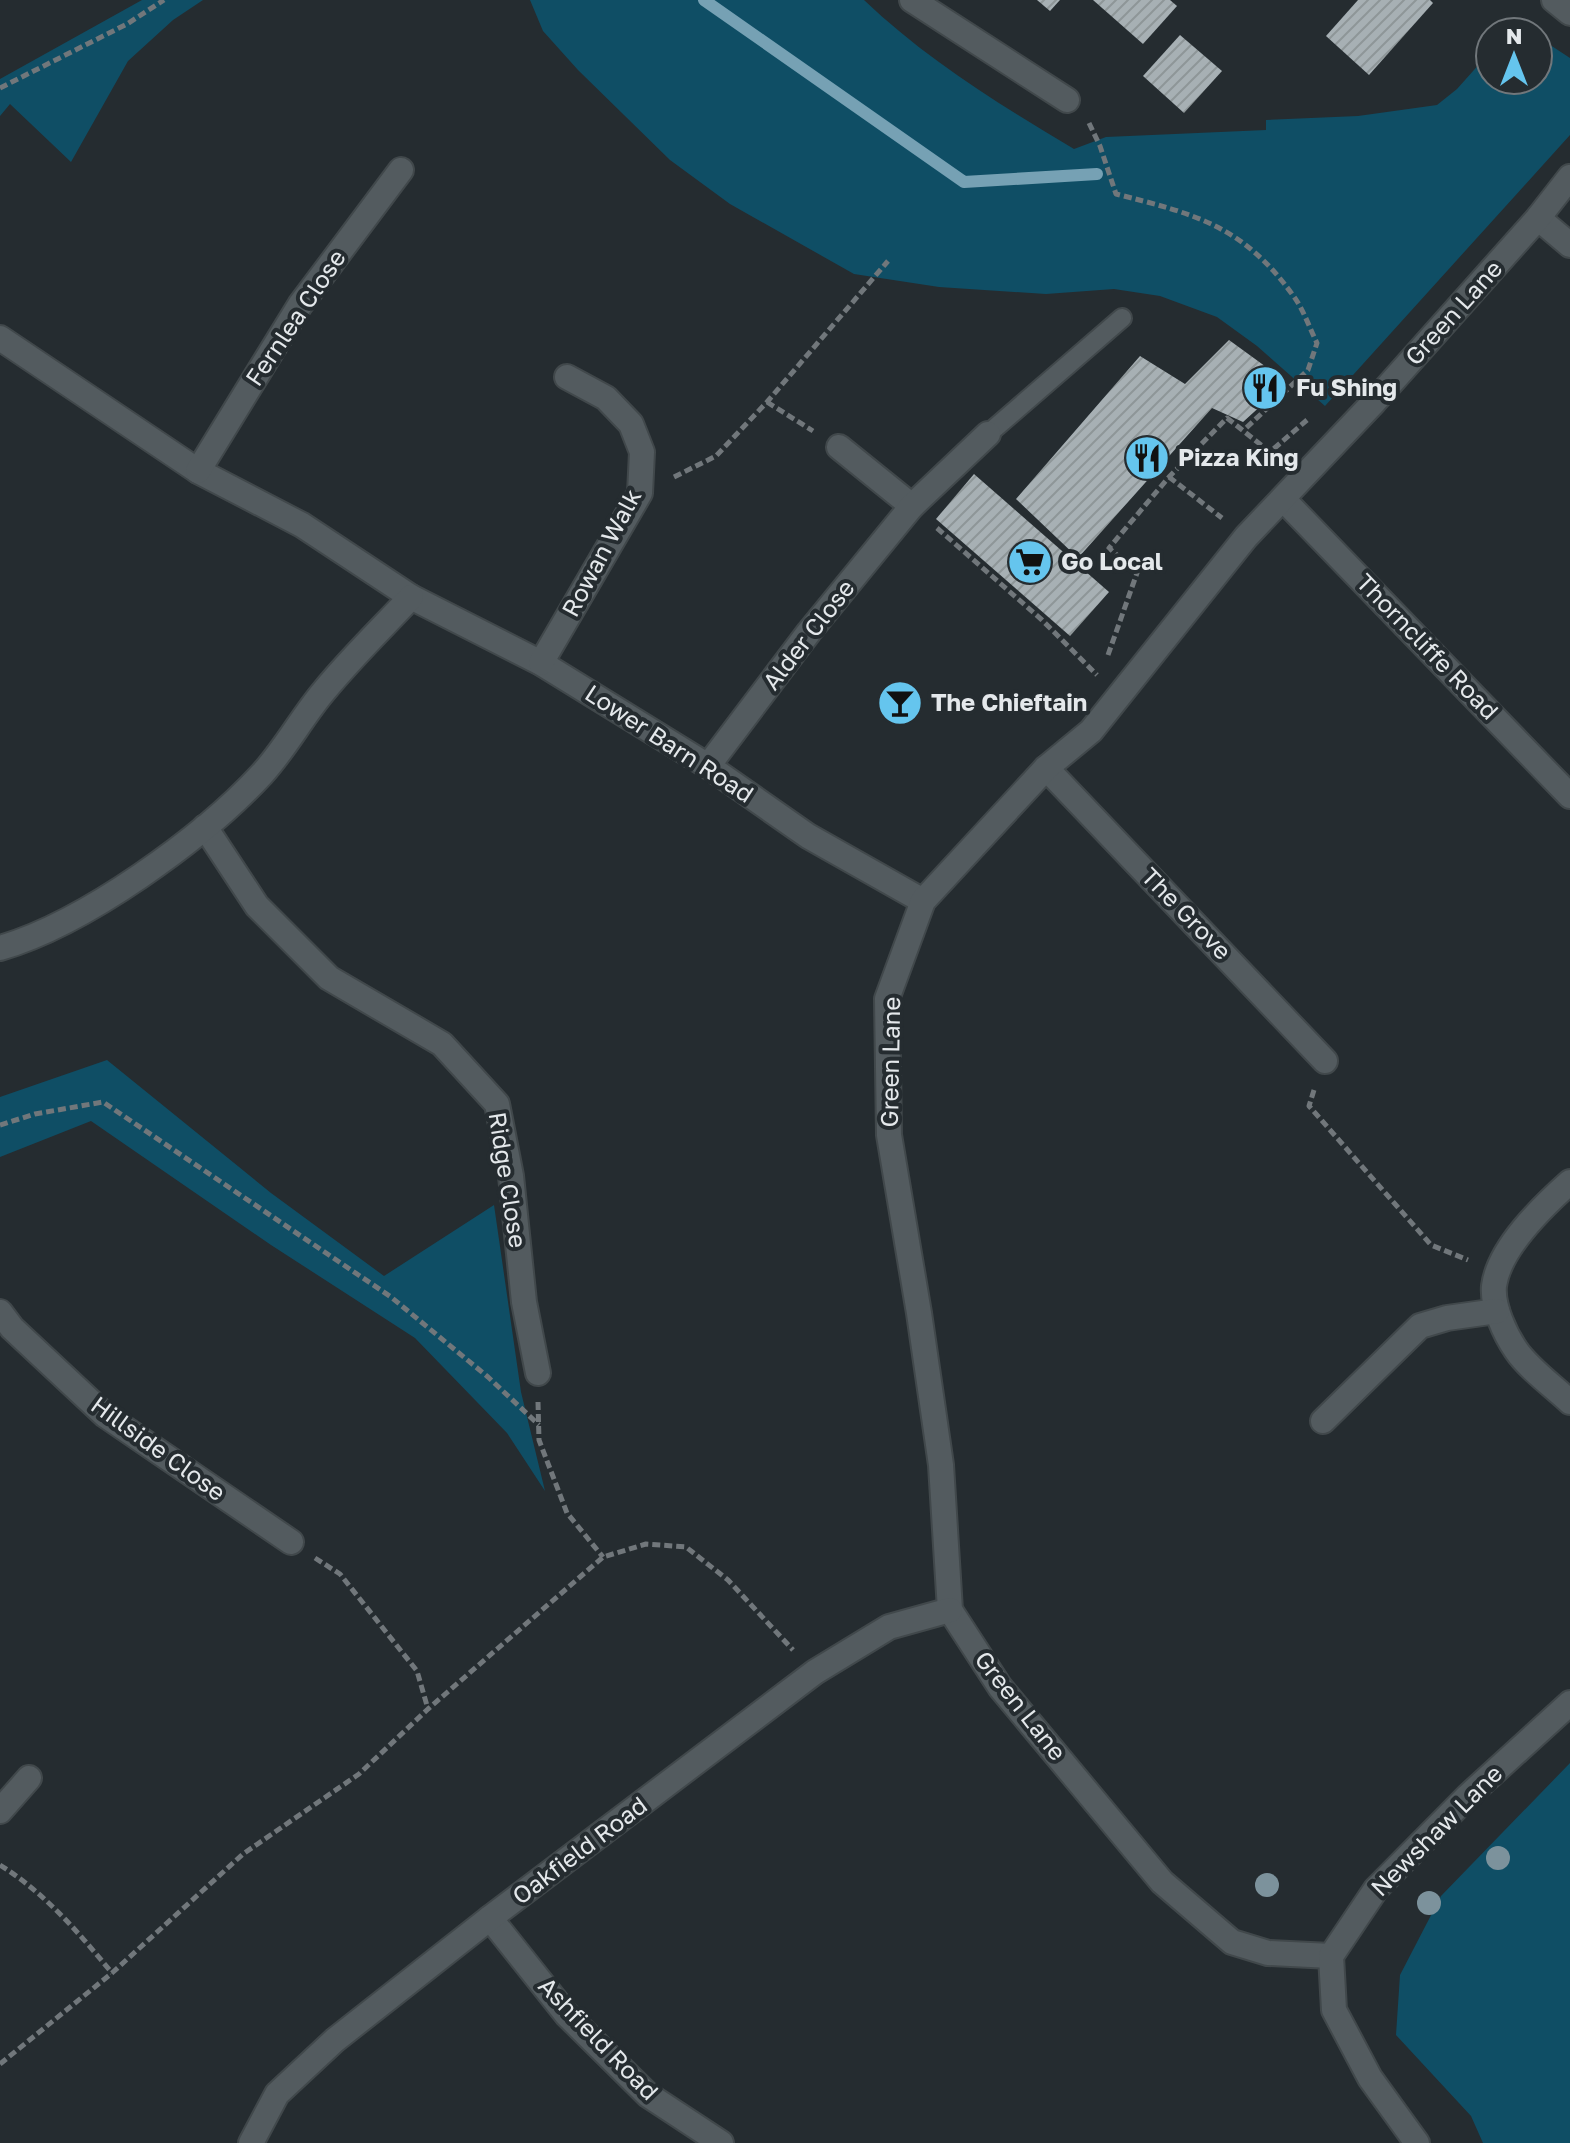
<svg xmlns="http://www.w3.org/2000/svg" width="1570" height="2143" font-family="'Golos Text',sans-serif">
<defs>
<pattern id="building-hatch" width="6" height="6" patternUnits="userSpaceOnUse" patternTransform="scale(2)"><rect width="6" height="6" fill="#a7b0b4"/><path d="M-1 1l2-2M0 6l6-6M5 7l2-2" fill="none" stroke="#8e9698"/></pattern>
</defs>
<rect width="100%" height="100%" fill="#252c30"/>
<g fill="#0f4e65">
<path d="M142,0h61l-30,20 -45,41 -57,101 -61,-58 -10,12v-37z"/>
<path d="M530,0h334c63,60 136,105 210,149l32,-12 160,-7v-10l92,-4 79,-11 20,-16 33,-37v28h48v-43l32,21v77l-245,271 -68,-60 -40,-29 -57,-21 -46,-7 -68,5 -107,-7 -85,-13 -124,-70 -60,-44 -92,-90 -35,-39z"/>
<path d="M107,1060l164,133 113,83 110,-71 27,187 24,99 -38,-58 -92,-95 -144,-93 -180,-124 -91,36v-60z"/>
<path d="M1570,1763v380h-87l-12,-27 -75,-81 4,-60 41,-79z"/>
</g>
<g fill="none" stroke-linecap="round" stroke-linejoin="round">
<path stroke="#76a1b4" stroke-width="12" d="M704,0l260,182 133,-8"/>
</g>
<g fill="url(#building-hatch)">
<path d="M1037,0h23l-10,11z"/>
<path d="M1093,0h77l7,6 -34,38z"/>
<path d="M1358,0h72l3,3 -64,72 -43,-39z"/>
<path d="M1180,35l42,36 -38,42 -41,-37z"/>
<path d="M1229,340l58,42 -44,40 -31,-14 -134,150 -62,-59 124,-143 45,28z"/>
<path d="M974,474l135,118 -39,44 -134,-117z"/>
</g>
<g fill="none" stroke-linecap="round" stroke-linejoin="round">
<g stroke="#41484b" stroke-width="22">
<path id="lane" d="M988,434l134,-116"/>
</g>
<g stroke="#41484b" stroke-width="28">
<g id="street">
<path d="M912,0l155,100"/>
<path d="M1554,0l16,13"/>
<path d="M1538,218l32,27"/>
<path d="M0,338l198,133 104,54 109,72 130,66 167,103 100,70 115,65"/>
<path d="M839,447l73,59"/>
<path d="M198,471l102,-166 101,-135"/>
<path d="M1283,499l287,297"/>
<path d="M541,663l99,-170 2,-41 -11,-28 -25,-26 -39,-21"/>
<path d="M708,766l101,-134 103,-126 76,-72"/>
<path d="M1046,768l279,293"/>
<path d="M205,827l52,79 72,72 113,66 55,60 14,72 13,126 14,71"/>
<path d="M0,948c84,-24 203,-110 262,-174 23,-25 40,-57 62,-83 27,-33 58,-63 87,-94"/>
<path d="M1570,1182c-27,24 -71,66 -76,104 -2,20 11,48 22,64 12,18 38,37 54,52"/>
<path d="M0,1312l12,16 93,87 186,127"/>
<path d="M1323,1421l97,-95 27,-8 50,-7"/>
<path d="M0,1811l29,-33"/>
<path d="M490,1918l77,97 81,80 73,48"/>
<path d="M1331,1956l-63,-3 -36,-11 -70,-60 -162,-195 -50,-77 -9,-145 -22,-152 -30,-178 -2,-136 36,-98 123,-133 45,-37 155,-194 128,-135 164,-184 32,-41"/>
<path d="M251,2143l26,-49 58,-54 155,-122 325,-246 74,-45 61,-17"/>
<path d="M1417,2143l-47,-65 -36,-68 -3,-54 45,-67 92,-93 102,-93"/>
</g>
</g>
<g stroke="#71777b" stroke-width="5" stroke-dasharray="8 4" stroke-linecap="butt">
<path d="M0,88l127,-64 37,-24"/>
<path d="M1089,123l11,23 16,48c78,20 126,31 176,100 11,14 17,33 25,49l-9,27 -64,60"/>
<path d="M767,402l46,29"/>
<path d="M674,477l42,-21 51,-54 121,-141"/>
<path d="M1169,477l53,41"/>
<path d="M937,528l105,92 55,55"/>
<path d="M1108,655l29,-82 -28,-25 60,-71 58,-59 43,34 37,-32"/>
<path d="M1314,1090l-5,16 122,139 37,15"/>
<path d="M0,1125l35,-11 68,-12 288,195 97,80 51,48"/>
<path d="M538,1402l1,38 28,73 36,44"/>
<path d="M315,1558l25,16 77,97 11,38"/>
<path d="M0,1865c45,28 79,68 112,108"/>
<path d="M0,2064l112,-91 131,-119 116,-80 69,-65 175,-152 43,-13 40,3 42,33 65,70"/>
</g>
<use href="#lane" stroke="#535b5f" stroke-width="18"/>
<use href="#street" stroke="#535b5f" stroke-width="24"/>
</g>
<g fill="#7c929c">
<circle cx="1498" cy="1858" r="12"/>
<circle cx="1267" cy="1885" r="12"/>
<circle cx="1429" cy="1903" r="12"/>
</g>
<defs>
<g id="restaurant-disc" transform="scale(2.3)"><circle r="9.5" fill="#65c5ee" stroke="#252c30"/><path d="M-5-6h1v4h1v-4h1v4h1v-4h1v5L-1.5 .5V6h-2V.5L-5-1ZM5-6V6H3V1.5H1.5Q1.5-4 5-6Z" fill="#111"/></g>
<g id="supermarket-disc" transform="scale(2.3)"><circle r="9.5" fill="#65c5ee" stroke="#252c30"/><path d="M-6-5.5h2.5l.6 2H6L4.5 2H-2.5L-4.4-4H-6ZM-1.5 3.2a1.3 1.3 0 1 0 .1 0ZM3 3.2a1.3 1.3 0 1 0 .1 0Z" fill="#111"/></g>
<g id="bar-disc" transform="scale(2.3)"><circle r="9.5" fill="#65c5ee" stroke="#252c30"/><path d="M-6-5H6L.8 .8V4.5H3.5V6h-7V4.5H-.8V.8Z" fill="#111"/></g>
</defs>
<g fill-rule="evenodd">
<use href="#restaurant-disc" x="1265" y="388"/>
<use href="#restaurant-disc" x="1147" y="458"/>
<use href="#supermarket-disc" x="1030" y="562"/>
<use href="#bar-disc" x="900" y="703"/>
</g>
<g text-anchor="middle" stroke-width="8" stroke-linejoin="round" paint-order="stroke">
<g font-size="24" fill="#e4e8eb" stroke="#252c30">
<text transform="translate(1454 313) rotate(-48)" y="8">Green Lane</text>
<text transform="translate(296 318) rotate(-56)" y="8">Fernlea Close</text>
<text transform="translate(602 553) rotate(-62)" y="8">Rowan Walk</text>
<text transform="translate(809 635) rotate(-52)" y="8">Alder Close</text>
<text transform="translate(1427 647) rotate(46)" y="8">Thorncliffe Road</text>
<text transform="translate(669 744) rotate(33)" y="8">Lower Barn Road</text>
<text transform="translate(1186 914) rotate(46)" y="8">The Grove</text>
<text transform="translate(891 1062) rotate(-89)" y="8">Green Lane</text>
<text transform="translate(507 1180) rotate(81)" y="8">Ridge Close</text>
<text transform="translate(158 1449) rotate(36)" y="8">Hillside Close</text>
<text transform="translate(1020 1706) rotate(52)" y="8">Green Lane</text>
<text transform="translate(1437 1831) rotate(-45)" y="8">Newshaw Lane</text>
<text transform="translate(580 1851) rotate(-37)" y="8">Oakfield Road</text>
<text transform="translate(598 2039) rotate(46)" y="8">Ashfield Road</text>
</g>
<g font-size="24" font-weight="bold" fill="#e4e8eb" stroke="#252c30" text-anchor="start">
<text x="1296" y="396">Fu Shing</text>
<text x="1178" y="466">Pizza King</text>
<text x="1061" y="570">Go Local</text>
<text x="931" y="711">The Chieftain</text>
</g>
</g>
<g transform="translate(1514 56)"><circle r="38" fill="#252c30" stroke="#71777b" stroke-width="2"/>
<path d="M0-6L14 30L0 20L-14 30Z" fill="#65c5ee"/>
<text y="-12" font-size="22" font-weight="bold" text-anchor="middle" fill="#e4e8eb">N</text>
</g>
</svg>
